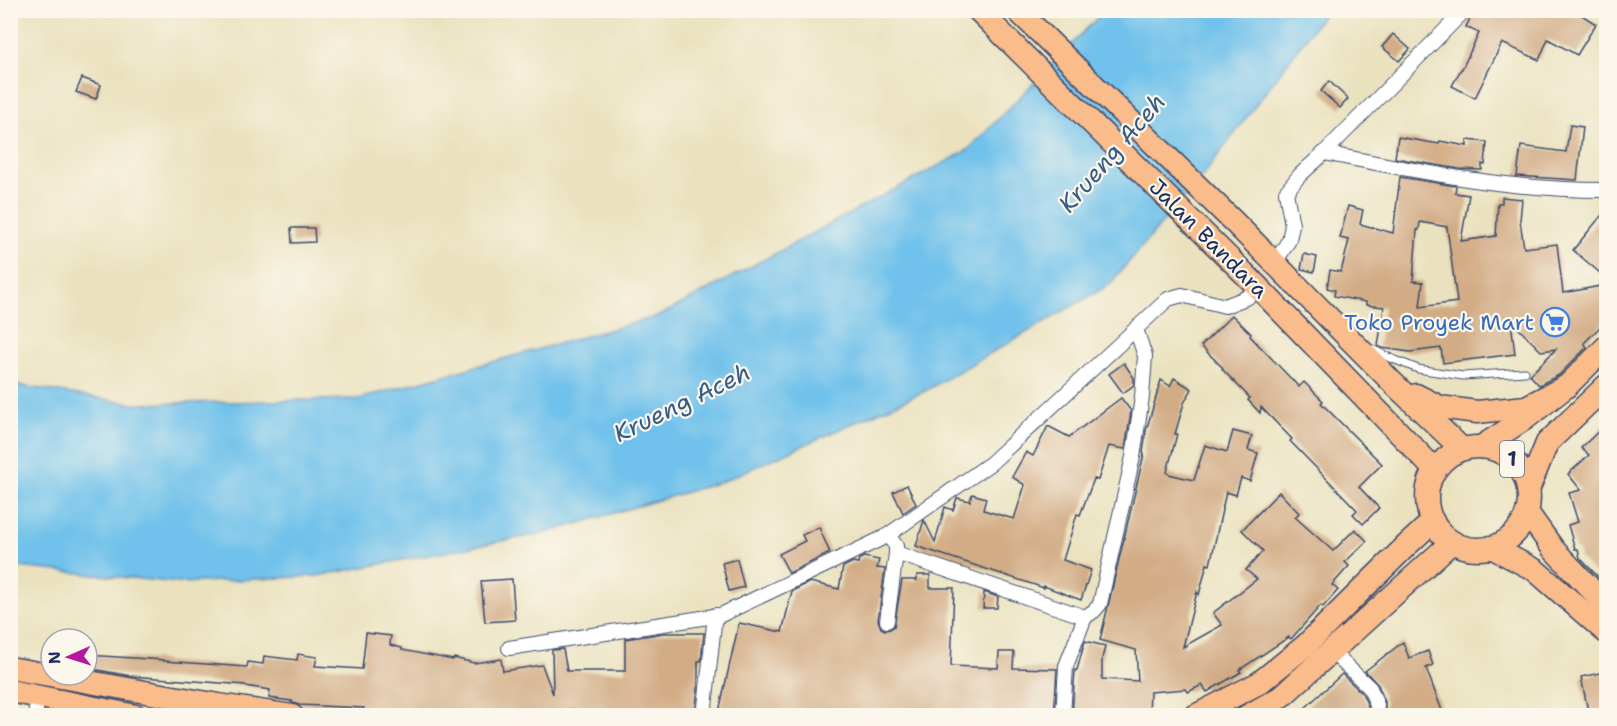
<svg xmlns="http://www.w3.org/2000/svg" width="1617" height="726" font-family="'Shantell Sans',sans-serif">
<rect width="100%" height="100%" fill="#fbf7ec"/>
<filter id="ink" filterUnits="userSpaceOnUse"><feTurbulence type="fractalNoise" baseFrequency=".0167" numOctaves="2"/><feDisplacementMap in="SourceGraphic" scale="12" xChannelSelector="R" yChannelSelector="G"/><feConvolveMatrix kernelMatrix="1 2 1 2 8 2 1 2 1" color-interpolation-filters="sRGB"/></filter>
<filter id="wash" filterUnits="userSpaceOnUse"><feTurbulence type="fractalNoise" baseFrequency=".008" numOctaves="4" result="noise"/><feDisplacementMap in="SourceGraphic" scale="24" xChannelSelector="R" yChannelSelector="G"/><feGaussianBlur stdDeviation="1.35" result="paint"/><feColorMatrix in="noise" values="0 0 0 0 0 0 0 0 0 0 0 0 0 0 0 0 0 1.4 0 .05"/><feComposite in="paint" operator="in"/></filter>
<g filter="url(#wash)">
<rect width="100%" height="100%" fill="#eae2bf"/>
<path fill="#70c1eb" stroke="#4678a4" stroke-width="1.5" d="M1104,11h222l-121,162 -96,112 -186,107 -202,90 -176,51 -228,43 -137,7 -162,-16 -7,-2 -1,-181 124,20 224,-5 301,-83 309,-166z"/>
<g id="blocks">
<g fill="#d2ac85" fill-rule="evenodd">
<path d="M1474,10h100l22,14 -19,31 -29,-16 -9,21 -37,-17 -27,55 -23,-12 9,-17h1l17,-36 -13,-6z"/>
<path d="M1393,34l17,15 -11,12 -17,-14z"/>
<path d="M82,78l19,7 -5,14 -20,-7z"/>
<path d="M1329,81l19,18 -8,9 -19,-17z"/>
<path d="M1570,125l13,2 -6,53 -60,-4 4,-30 45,6z"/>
<path d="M1398,137l41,7 1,-3 27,5v-6l20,2 -2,23 -3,-1v6l-23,-1 -64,-11z"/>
<path d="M1400,177l56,9 -1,7 14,2 -8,46 35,-5 2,-33h4v-6l20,2 -2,21 4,28 33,-4 6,49 43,-8v36l-22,22 3,4 -28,28 -20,10 -9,-10 26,-26 -15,2 -30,-30 4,33 -72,9 -2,-15 -31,4 -28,-4 -4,-2 6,-39 -18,-2v-3l-32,-6 1,-6 -8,-2 3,-18 11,2 8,-32 -9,-2 8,-32 15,4 -3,14 33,9zM1420,222l27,5 10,75 -37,5 3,-25 -10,-1 4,-51h2z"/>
<path d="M1606,210v68l-33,-28z"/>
<path d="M291,228h23l1,14 -23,1z"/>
<path d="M1304,254l13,3 -3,15 -13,-3z"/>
<path d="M1232,315l19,19 -1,2 49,51 5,-5 19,19 -2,2 61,61 -23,23 20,21 -16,16 -10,-10 4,-4 -67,-69 2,-2 -31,-32 -1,6 -12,-13 2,-2 -28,-29 1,-1 -22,-22z"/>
<path d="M1124,363l10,15v7l-11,8 -14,-19z"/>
<path d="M1174,378l18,11 -8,14 -9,31h2l-10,38 2,2 25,6 11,-35 22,7 6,-21 19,5 -4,14 10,3 -8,28 -9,-3 -5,17 -10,-3 -16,73 -3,-1 -8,31 -2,-3 -14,55 39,-22 -9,-12 44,-34 -11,-9 17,-19 -21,-21 37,-38 20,21 -4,4 38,34 22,-22 12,12 -22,21 4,4 -17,19 6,5 -15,17 -2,-2 -30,34 -2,-2 -50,33 2,2 -34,20 -5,-7 -14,7 -2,-3 -36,3 -1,23 -77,1 3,-46h2l8,-29 20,5 -3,13v20l36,2 -2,-31 -36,-10 44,-186 -1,-1 3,-22 15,-51 9,6z"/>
<path d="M1121,398l10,13 -6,38 -16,-3 -11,34 -4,-1 -14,36 -3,-1 -14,46 28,10 -10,30 -37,-14v2l-128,-42 8,-26 11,22 10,-35 8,3 4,-12 13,3 2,-7 14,4 -3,12 31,9 11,-34 -13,-8 14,-25 7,4 15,-30 21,11z"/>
<path d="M1606,424v160h-1l-25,-26 -2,-9h-3l-7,-24 10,-3 -9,-29 12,-3 -13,-16 21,-19 -8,-7z"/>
<path d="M907,485l9,19 -13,9 -10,-21z"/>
<path d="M819,527l11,26 -41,20 -10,-19 26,-13 -3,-6z"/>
<path d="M864,557l15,3 -2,8 8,1 -7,51 3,8 4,2 5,-1 4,-3 8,-46h15v-5h13v13h24l-3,78 47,2 1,-16h15l-1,16 44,1 -3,47h-110l-82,-3v3h-65l-62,-4v4h-17l21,-93 43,9 10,-41 18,-9 29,7 4,-22 10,-5 5,1 1,-4z"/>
<path d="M737,559l7,28 -15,4 -7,-28z"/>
<path d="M512,579l3,41 -30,2 -4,-41z"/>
<path d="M984,592l14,5 -1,11h-14z"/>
<path d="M366,633l25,3 -1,9 12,3v2l51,10 1,-2 20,5 27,-4 2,12 39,-6 11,29 -1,-44 11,-1 4,22h58v-32l39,-6h40l-3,28h-3v28l-3,27h-123l1,-7 -44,7h-166l1,-8 -65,-3 -8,-3 1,-1 -23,-3 1,-8 -25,-4v-1l-114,-9 -44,-8v-13l77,5v1l83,6 1,-5 15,2 1,-8 33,4 1,-6 19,3 -2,9 47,3z"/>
<path d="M1403,642l6,16 19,-7 5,14 -7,3 18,48h-59v-14l-7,-17 -13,-14z"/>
<path d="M1605,672l1,7v37h-17l-8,-39z"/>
<path d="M1342,674l20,19 6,13 -1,10h-56l-6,-8z"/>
</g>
</g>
</g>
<g filter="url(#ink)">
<use href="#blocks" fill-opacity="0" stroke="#3a4a6d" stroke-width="1.5"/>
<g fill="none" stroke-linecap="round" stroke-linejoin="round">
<g stroke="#3a4a6d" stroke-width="9">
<path id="service" d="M1372,349l16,8 30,12 45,7 62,-4"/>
</g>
<g stroke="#3a4a6d" stroke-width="16">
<g id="minor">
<path d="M1324,153c92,18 184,37 278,37"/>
<path d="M1275,263l14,-23 3,-15 -6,-33 14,-17 24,-22 141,-143"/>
<path d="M885,537l5,1 6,8v7l-9,68"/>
<path d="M896,553l189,64 9,-6 6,-7 33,-147 9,-60 3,-41 -9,-27"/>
<path d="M509,648l212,-33 164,-78 106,-74 177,-164 14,-4 43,11 23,-9 9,-11"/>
<path d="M1332,652l38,36 7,17 -1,11"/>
<path d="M35,716l3,-19"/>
<path d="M704,716l11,-101"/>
<path d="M1063,716l3,-50 19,-49"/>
</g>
</g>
<g stroke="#3a4a6d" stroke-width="25">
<g id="trunk">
<path d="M978,10l279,276 178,184"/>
<path d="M1017,10l218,213 160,162 67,64"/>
<path d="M1416,395l24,12 37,5 49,-5 41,-21"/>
<path d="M1481,447l45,-29 41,-32 39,-39"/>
<circle cx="1478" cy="498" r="51"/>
<path d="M1528,490l19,-47 59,-57"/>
<path d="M1527,512l27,38 52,55"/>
<path d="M1491,547l44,23 71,62"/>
<path d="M10,668l209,37 73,11"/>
<path d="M10,691l126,25"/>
<path d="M1195,716l64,-33 46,-37 101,-100 27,-25"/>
<path d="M1247,716l34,-19 171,-155"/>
</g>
</g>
<use href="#service" stroke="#fff" stroke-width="7"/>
<use href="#minor" stroke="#fff" stroke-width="14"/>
<use href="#trunk" stroke="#fabc8b" stroke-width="22"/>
</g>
</g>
<defs>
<g id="supermarket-ring" transform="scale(1.5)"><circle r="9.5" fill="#fbf7ec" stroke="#3f7fe0" stroke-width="1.5"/><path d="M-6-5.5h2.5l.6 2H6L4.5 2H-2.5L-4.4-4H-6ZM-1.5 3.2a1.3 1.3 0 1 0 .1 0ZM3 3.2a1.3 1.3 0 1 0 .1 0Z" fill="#3f7fe0"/></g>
</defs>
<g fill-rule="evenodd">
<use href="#supermarket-ring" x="1555" y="322"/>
</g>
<g text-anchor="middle" stroke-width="4.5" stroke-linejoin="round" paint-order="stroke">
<rect fill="#fbf7ec" stroke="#5e6b89" stroke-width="1.5" x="1500" y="441" width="24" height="36" rx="4.5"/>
<g font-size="21" font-weight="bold" fill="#1b2f5e">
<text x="1512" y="466">1</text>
</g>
<g font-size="22" fill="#1b2f5e" stroke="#fbf7ec">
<text transform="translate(1209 238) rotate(45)" y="8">Jalan Bandara</text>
</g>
<g font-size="22" fill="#366cbe" stroke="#fbf7ec" text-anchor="end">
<text x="1534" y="330">Toko Proyek Mart</text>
</g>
<g font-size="24" font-style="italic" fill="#355b88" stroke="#fbf7ec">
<text transform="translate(1112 153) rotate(-49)" y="8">Krueng Aceh</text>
<text transform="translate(682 403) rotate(-26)" y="8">Krueng Aceh</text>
</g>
</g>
<rect width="1617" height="726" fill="none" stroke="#fbf7ec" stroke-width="36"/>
<g transform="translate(69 657) rotate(267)"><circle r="28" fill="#fbf7ec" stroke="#a1a7b3" stroke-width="1.5"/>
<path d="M0-4.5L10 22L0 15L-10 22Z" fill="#b5179e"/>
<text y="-9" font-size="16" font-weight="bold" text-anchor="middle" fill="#1b2f5e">N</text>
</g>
</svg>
